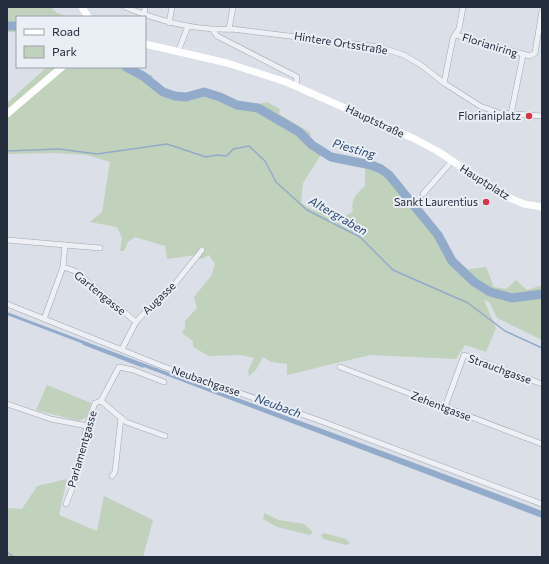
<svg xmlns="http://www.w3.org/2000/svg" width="549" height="564" font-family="Commissioner,sans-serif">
<rect width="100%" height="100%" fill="#dbdfe7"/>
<g fill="#c0d1bc">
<path d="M7,7h44l6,6 13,4h-53v15h-10z"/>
<path d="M47,67h80l11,6 14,2 2,10 9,6 21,3 9,-3 25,6 16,9 19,2 9,-5 5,-1 13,7 -1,5 32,19 -2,7 15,10 -21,33 -2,20c13,9 40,20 52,8 -3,-11 4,-18 12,-25v-17l9,-3c34,26 63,71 89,104l23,-3 8,20 12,2 10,-9 11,10 15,-5v55l-45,-22 -8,-16 -5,-2 12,28 -10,24 -21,-7 -9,14 -86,-4 -83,20v-11l-16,-2 -8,-5 -7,13 -7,6 -1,-5 6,-13 -13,-3 -32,1 -16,-9v-6l-11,-8 3,-5v-7l12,-13 -3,-11 17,-21 4,-12 -6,-9 -8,4 -6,-4 -28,4 -2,-13 -30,-9 -7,5 -4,9h-4l2,-13 -5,-11 -27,-5 12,-10 8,-50 -23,-7 -32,-2 -48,1v-51z"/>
<path d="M47,385l44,18 -4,14 -8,4 -43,-11z"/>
<path d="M67,479l-8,36 38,16 7,-35 49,24 -10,37h-136v-49l15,1 15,-23z"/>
<path d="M264,513l15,7 25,4 9,8 -3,3 -33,-8 -14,-8z"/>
<path d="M324,533l22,6 4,4 -3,2 -24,-6 -2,-4z"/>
</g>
<path fill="#93abca" d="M7,312c178,68 357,131 535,199v7l-535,-203z"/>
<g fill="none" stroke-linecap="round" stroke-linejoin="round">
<g stroke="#93abca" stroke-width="1.5">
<path d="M7,151l52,-2 38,5 70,-10 39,13 11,-2 10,1 6,-7 16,-3 16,15 11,21 31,28 53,27 33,33 75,33 37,28 37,17"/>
<path d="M83,344l60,23"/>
<path d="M7,552l7,5"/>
</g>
<g stroke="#93abca" stroke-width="9">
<path d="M7,26h10"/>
<path d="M126,67l17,9 20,16 12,4 11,1 18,-5 16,5 17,8 21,3 41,24 13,13 19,12 40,8 10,4 8,6 49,60 14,26 22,21 16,10 22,6 30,-4"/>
</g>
<g stroke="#a0a6b1" stroke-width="6">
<g id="minor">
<path d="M125,7c34,14 70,24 107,22l147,18 25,8 17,10 23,18 36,23 19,7 43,3"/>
<path d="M144,15l1,-8"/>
<path d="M169,23l3,-16"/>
<path d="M229,29l4,-22"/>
<path d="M213,30l4,6 80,41 -1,9"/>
<path d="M456,35l74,21 5,-3 7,-42"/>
<path d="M178,52l10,-26"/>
<path d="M444,83l9,-45 6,-9 4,-22"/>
<path d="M511,114l12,-59"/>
<path d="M423,194l29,-33"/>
<path d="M7,240l93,8"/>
<path d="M63,267l12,4 61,51"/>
<path d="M7,304l155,62 156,54 224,84"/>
<path d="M44,319l19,-52 2,-22"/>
<path d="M122,349l14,-27 19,-21 19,-16 28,-35"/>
<path d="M340,367l202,77"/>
<path d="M101,401l18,-34 14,3 31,12"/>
<path d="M7,404l44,15 36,7"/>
<path d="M445,407l19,-52 78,29"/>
<path d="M112,476l3,-4 6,-54"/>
<path d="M66,504l8,-20 13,-58 8,-23 6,-2 25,21 39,14"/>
</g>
</g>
<use href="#minor" stroke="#eef0f5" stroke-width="5"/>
<g stroke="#fff" stroke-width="7">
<path d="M82,7l6,10"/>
<path d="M145,44l82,19 59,19 129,57 24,13 66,44 19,8 18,3"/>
<path d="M7,114l55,-47"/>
</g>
</g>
<g fill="#d63648" stroke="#eaeef5" stroke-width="1.5">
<circle cx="529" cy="116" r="4"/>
<circle cx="486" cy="202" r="4"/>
</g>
<g text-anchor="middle" stroke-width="4" stroke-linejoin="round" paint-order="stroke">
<g font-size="11" fill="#242d3e" stroke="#eaeef5">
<text transform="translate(341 43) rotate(9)" y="4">Hintere Ortsstraße</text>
<text transform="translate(490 45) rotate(17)" y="4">Florianiring</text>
<text transform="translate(375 121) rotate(25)" y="4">Hauptstraße</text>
<text transform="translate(485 182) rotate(32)" y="4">Hauptplatz</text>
<text transform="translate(100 293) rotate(39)" y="4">Gartengasse</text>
<text transform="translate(159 298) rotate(-44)" y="4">Augasse</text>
<text transform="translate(500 369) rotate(20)" y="4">Strauchgasse</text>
<text transform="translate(206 381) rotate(19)" y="4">Neubachgasse</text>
<text transform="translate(441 406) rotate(21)" y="4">Zehentgasse</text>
<text transform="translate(82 449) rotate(-74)" y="4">Parlamentgasse</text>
</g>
<g font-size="11" fill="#242d3e" stroke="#eaeef5" text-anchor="end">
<text x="521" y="120">Florianiplatz</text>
<text x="478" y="206">Sankt Laurentius</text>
</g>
<g font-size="12" font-style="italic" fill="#2c4974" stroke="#eaeef5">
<text transform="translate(354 149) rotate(16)" y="4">Piesting</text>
<text transform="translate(338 216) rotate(30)" y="4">Altergraben</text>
<text transform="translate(278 406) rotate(20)" y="4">Neubach</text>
</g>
</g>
<rect width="549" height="564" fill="none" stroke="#242d3e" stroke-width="16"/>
<rect x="16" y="16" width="130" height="52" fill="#eaeef5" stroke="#9ba1ac"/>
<rect x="24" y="29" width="20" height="6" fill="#ffffff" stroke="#9ba1ac"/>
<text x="52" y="36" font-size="12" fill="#242d3e">Road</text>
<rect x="24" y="46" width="20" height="12" fill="#c0d1bc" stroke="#9ba1ac"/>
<text x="52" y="56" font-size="12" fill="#242d3e">Park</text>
</svg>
